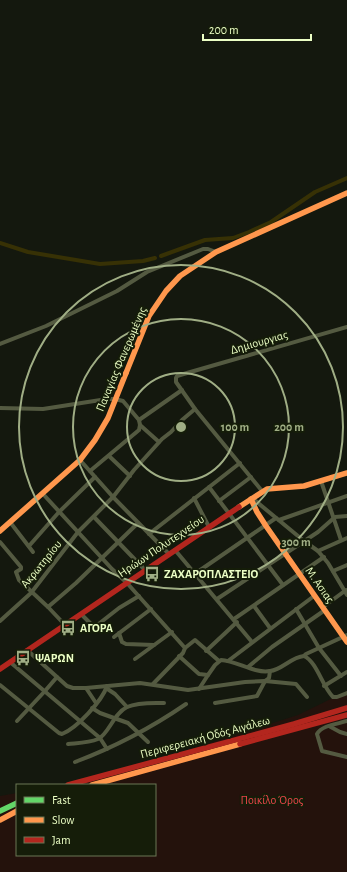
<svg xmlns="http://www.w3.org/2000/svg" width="347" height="872" font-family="'Alegreya Sans',sans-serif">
<rect width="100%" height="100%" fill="#14180e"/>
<path fill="#24120c" d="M347,691v181h-347v-76l17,-3v62h138v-70h-93l35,-6 201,-64z"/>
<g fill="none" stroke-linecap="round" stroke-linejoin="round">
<g stroke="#373105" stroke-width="4">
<path d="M0,243l28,9 72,12 43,-3 12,-3"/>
<path d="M161,256l44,-16 28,-2 16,-6 22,-10 44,-30 32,-14"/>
</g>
<g stroke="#545a41" stroke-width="4">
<path d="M0,344l46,-18 71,-35 30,-19 56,-23h5l8,3"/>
<path d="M0,408l43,1 64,-10h8l8,2 16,19 1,5 19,17"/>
<path d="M139,420l43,-30"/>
<path d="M109,456l21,20"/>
<path d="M80,460l33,37 56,57"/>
<path d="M90,471l49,-41 1,-5"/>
<path d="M321,481l20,59"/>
<path d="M209,487l74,98"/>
<path d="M262,491l-67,-82 -19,-27v-4l1,-2 10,-3 160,-46"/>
<path d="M43,494l69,75 15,14 58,65 -2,5 -30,31"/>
<path d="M194,498l15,29"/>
<path d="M252,498l52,43 14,10 10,12 19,32"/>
<path d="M219,501l32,-24"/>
<path d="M94,517l51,53"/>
<path d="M279,520l68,-24"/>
<path d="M10,522l23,30"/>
<path d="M149,534l91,-71"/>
<path d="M0,542l21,25v2l-5,3 3,8 29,27 17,18"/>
<path d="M29,546l30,-34 36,-35"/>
<path d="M175,550l77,92"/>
<path d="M318,551l29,-13"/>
<path d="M333,571l14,-6"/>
<path d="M196,573l80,-55"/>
<path d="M217,599l101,-67 17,-15 12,-1"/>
<path d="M254,606l16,22"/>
<path d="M48,607l28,-24 62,-60"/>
<path d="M323,607l23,-17"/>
<path d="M296,609l23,39 22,28"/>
<path d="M81,614l12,12h3l23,-18 20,-12"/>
<path d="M234,619l90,-62"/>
<path d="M0,621l31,-28 47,-61 35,-35 21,-27 28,-31 9,-7 11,-12 13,-11"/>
<path d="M119,633l3,9 4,2 28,1"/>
<path d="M114,637l37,-28"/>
<path d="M185,648l10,-8 24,21"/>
<path d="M27,650l40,36 6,2h13l54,-5 48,7 57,-8 20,-1 31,3 11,13"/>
<path d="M206,651l31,-29"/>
<path d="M179,656l20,18 9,1 7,-10 6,-5c16,1 34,14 49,11 12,-1 21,-14 34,-15l2,-2 41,-19"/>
<path d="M304,656c13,6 18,30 29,41h4l10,-4"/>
<path d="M135,659l37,-27"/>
<path d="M228,661l86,-65"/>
<path d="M10,662l90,76 7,11"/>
<path d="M248,667l24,-20 53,-37"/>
<path d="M0,685l59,48 3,1c15,-6 40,-33 45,-48"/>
<path d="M324,686l23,-14"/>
<path d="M86,688l10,15"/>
<path d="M106,688l9,6 12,13"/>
<path d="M199,689l9,-14"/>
<path d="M215,703l42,-7 8,-15 4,-3 1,-7"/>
<path d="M92,708l8,5 28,10 20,19"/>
<path d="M17,721l28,-30 12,-14"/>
<path d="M347,721c-9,3 -25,4 -30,13l5,17 25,6"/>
<path d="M329,726l11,6 7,2"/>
<path d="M68,744c10,-1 21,-1 30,-5 11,-5 15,-25 29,-32 11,-5 26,-4 37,-4"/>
<path d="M75,762c40,-15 76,-34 111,-58"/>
</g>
<path stroke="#63d668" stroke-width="5.5" d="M0,811l17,-8"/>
<g stroke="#ff974d" stroke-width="5.5">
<path d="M126,373l23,-57 17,-25 14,-15 36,-24 131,-59"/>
<path d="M251,499l6,13 9,14 81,116"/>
<path d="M239,507l28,-18 37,-3 43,-13"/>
<path d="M0,531l80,-71"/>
<path d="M92,785l148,-41"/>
<path d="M0,820l17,-9"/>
</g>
<g stroke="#b3261e" stroke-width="5.5">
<path d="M0,669l239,-162"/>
<path d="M240,744l107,-29"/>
<path d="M68,785l226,-61 53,-16"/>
</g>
<path stroke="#ff974d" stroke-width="5.5" d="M80,460l15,-20 13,-22 18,-45"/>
</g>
<g fill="none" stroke="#a0ae85" stroke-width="2">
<circle cx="181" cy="427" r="54"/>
<circle cx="181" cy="427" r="108"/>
<circle cx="181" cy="427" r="162"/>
</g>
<defs>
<g id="bus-bare" transform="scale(1.2)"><path d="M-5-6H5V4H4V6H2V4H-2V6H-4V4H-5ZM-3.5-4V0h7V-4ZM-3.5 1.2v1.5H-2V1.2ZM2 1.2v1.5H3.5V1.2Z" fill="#a0ae85" stroke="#151d09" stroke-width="2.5" paint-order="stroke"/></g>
</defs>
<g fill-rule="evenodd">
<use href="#bus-bare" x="152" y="574"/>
<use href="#bus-bare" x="68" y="628"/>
<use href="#bus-bare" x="23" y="658"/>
</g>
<g text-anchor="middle" stroke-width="4" stroke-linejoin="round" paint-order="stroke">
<g font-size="12" fill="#ecffc5" stroke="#151d09">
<text transform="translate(259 342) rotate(-16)" y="4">Δημιουργιας</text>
<text transform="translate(121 359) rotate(-67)" y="4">Παναγίας Φανερωμένης</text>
<text transform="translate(161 546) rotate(-34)" y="4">Ηρώων Πολυτεχνείου</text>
<text transform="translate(41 564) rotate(-51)" y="4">Ακρωτηρίου</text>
<text transform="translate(320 585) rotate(55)" y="4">Μ. Ασιας</text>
<text transform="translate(205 737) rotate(-15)" y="4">Περιφερειακή Οδός Αιγάλεω</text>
</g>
<g font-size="12" font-weight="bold" fill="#ecffc5" stroke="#151d09" text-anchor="start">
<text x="164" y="578">ΖΑΧΑΡΟΠΛΑΣΤΕΙΟ</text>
<text x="80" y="632">ΑΓΟΡΑ</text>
<text x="35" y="662">ΨΑΡΩΝ</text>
</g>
<g font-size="12" fill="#eb454b" stroke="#151d09">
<text x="272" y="804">Ποικίλο Όρος</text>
</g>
</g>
<circle cx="181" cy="427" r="6" fill="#a0ae85" stroke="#151d09" stroke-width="2"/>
<g font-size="12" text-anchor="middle" font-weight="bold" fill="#a0ae85" stroke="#151d09" stroke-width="4" stroke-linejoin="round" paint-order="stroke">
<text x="235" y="431">100 m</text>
<text x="289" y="431">200 m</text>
<text x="296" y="546">300 m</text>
</g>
<rect x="16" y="784" width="140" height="72" fill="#151d09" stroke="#6b7754"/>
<rect x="24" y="797" width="20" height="6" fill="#63d668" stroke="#6b7754"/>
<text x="52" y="804" font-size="12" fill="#ecffc5">Fast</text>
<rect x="24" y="817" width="20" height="6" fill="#ff974d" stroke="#6b7754"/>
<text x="52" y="824" font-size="12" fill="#ecffc5">Slow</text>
<rect x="24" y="837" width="20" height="6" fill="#b3261e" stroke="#6b7754"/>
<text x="52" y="844" font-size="12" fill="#ecffc5">Jam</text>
<path d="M203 34v6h108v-6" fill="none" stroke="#ecffc5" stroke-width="2"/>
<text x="209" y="34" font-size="12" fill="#ecffc5" stroke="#151d09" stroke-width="3" paint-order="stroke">200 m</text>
</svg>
